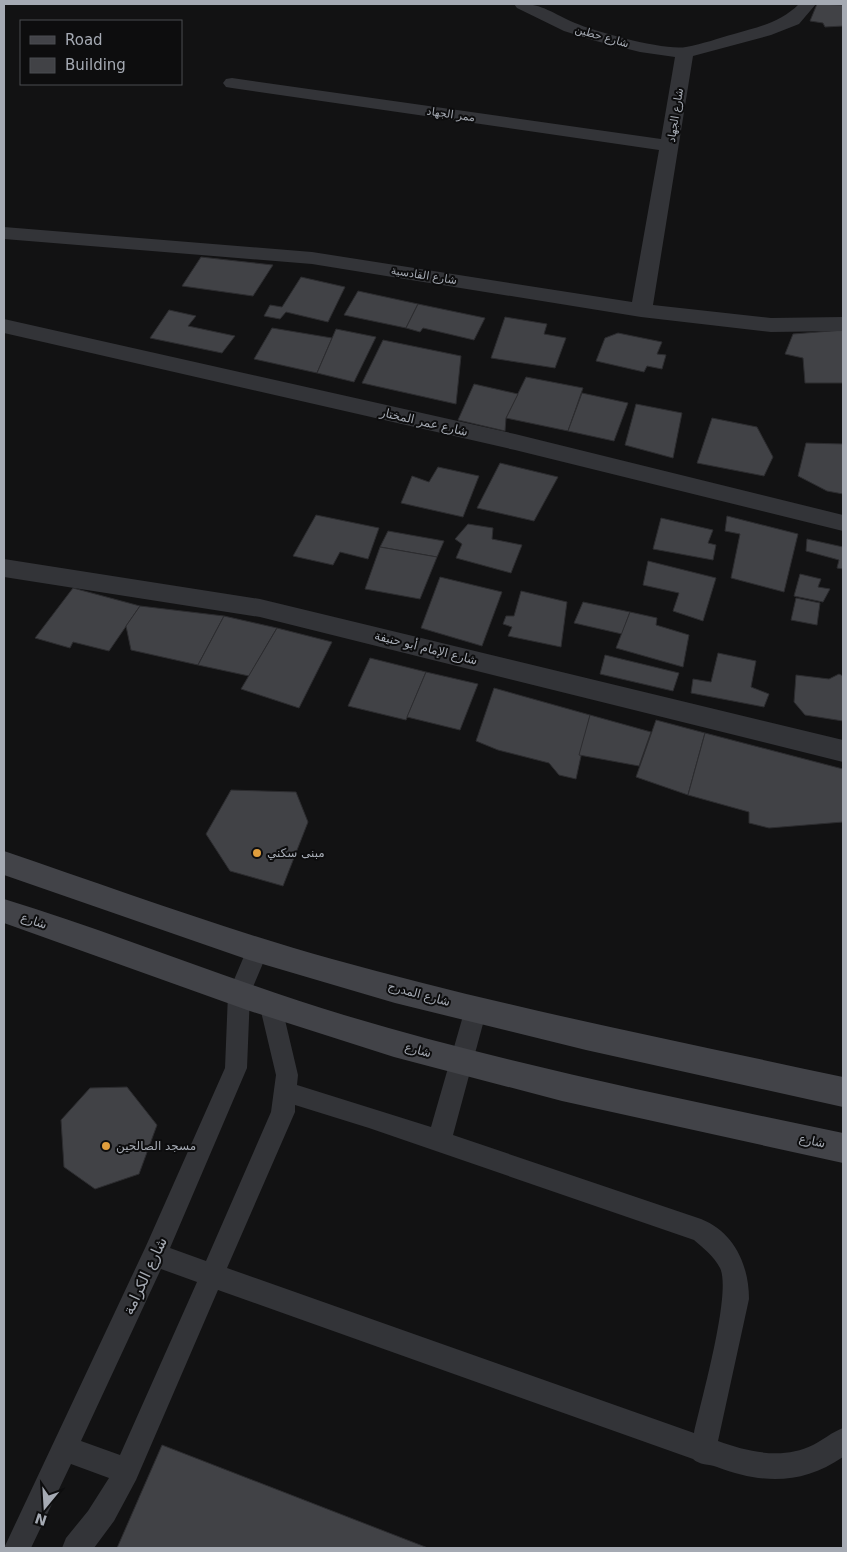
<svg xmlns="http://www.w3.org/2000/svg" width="847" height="1552" font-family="'DejaVu Sans',Vazirmatn,sans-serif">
<rect width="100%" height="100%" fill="#121213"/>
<g fill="#414246" stroke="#2c2c2f">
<path d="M817,4l26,1v21l-18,1 -2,-4 -13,-2z"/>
<path d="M201,257l72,8 -20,31 -71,-10z"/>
<path d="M301,277l44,10 -17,35 -42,-10 -6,7 -16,-3 6,-11 12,2z"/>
<path d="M358,291l60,13 -12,24 -62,-13z"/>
<path d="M418,304l67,14 -11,22 -51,-12 -3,4 -14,-4z"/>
<path d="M169,310l27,6 -8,10 47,10 -13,17 -72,-15z"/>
<path d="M505,317l42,7 -3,10 22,4 -11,30 -64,-10z"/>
<path d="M272,328l60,10 -15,35 -63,-14z"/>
<path d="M336,329l40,8 -22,45 -37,-9z"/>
<path d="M843,330v53h-38l-2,-25 -18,-4 8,-20z"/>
<path d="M618,333l44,9 -5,12 9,1 -4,14 -15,-3 -3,6 -48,-11 9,-23z"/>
<path d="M383,340l78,16 -5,48 -94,-21z"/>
<path d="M526,377l57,11 -15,43 -62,-13z"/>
<path d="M474,384l44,10 -12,24 -1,13 -47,-11z"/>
<path d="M582,393l46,10 -14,38 -46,-10z"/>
<path d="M636,404l46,9 -9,45 -48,-13z"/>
<path d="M712,418l45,9 16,30 -9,19 -67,-13z"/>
<path d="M806,443l37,1v50l-16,-3 -29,-15z"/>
<path d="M500,463l58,14 -24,44 -57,-13z"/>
<path d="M438,467l41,9 -16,41 -62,-14 11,-27 17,6z"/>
<path d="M316,515l63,13 -11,31 -28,-7 -7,13 -40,-9z"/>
<path d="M727,516l71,18 -14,58 -53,-14 9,-44 -15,-3z"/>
<path d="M661,518l52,12 -5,13 8,2 -3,15 -60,-11z"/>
<path d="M468,524l25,4 -1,11 30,6 -11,28 -55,-15 6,-14 -7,-5z"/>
<path d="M388,531l56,10 -7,16 -57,-10z"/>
<path d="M807,539l36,8v22l-6,-1 2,-8 -33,-9z"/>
<path d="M380,547l57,10 -17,42 -55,-10z"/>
<path d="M648,561l68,17 -13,43 -30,-10 6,-18 -36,-8z"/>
<path d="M800,574l21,5 -3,8 12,2 -7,13 -29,-6z"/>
<path d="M440,577l62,15 -20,54 -61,-18z"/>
<path d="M73,588l67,18 -31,45 -36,-9 -3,6 -35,-10z"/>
<path d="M521,591l46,11 -6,45 -53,-11 4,-9 -9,-3 3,-8h8z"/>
<path d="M796,598l24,5 -3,22 -26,-5z"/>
<path d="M583,602l47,10 -8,22 -48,-11z"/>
<path d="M140,606l84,10 -26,49 -67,-15 -5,-24z"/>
<path d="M630,612l27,6 -1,7 33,10 -6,32 -67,-19z"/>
<path d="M224,616l53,12 -28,48 -51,-11z"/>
<path d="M277,628l55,14 -33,66 -58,-19z"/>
<path d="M718,653l38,8 -5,26 18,7 -5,13 -73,-14 2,-14 18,3z"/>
<path d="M605,655l74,18 -6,18 -73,-17z"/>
<path d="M370,658l56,14 -20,48 -58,-14z"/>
<path d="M426,672l52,12 -18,46 -53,-13z"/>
<path d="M839,674l4,2v45l-38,-6 -11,-13 2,-27 33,4z"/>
<path d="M494,688l96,27 -14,64 -17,-4 -10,-12 -51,-13 -22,-9z"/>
<path d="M590,715l61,17 -12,34 -60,-11z"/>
<path d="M656,720l49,13 -17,62 -52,-18z"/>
<path d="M705,733l138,36v53l-74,6 -20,-5v-11l-61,-17z"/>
<path d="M231,790l65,2 12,30 -25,64 -53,-15 -24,-37z"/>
<path d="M127,1087l30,38 -18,49 -44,15 -31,-22 -3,-47 29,-32z"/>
<path d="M162,1445l266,103h-311z"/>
</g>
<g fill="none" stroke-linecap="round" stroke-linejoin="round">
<path fill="#333438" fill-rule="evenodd" d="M258,940l8,2 3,7 -19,45 -3,74 -77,180 36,13 65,-149 5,-37 -17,-72 3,-7 8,-3 8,3 3,7 17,72 -1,10 134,42 34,-118 3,-7 8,-3 8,3 3,7 -34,126 248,84c33,13 48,46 48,80l-31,142c30,11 65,19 95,4 10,-5 19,-13 30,-17v29c-41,28 -81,27 -126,10 -8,-3 -18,-2 -24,-8l-475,-169 -82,190 -22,41 -20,27h-32l4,-10 22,-27 21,-33 -38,-14 -40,84h-27l142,-302 79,-178 3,-74 22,-52zM295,1105l74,23 325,112c9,8 20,16 26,28 12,24 -19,133 -26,165l-467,-165 68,-156zM161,1269l36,13 -77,173 -39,-14z"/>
<g fill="#333438" fill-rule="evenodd">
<path d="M514,4c27,-2 37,9 61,19 21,9 90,28 111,24 17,-3 33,-9 48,-13 25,-7 47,-12 65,-30h17l-17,20 -28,11 -78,21 -40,249 118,13 72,-1v14l-72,1 -130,-15 -329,-53 -308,-25v-12l308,25 320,50 27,-152 -427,-62 -6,-1 -3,-4 3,-4 6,-1 429,61 14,-82 -35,-5 -44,-11 -32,-10 -47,-23z"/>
<path d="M4,319l511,115 328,81v16l-328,-81 -511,-117z"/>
<path d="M4,559l256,40 583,141v22l-583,-145 -256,-40z"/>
</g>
<g fill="#424348" fill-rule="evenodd">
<path d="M4,851c109,37 217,77 328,108 168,47 340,81 511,118v30l-257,-57 -191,-47 -146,-43 -245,-85z"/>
<path d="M4,899c114,35 225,81 340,116 164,49 332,83 499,118v30l-281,-62 -168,-44 -147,-47 -243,-87z"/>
</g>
</g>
<g fill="#e09e3d" stroke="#0d0d0e" stroke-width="2">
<circle cx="257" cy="853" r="5"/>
<circle cx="106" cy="1146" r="5"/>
</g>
<g text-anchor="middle" stroke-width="4" stroke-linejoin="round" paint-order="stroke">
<g font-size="11" fill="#a5aab3" stroke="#0d0d0e">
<text transform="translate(602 36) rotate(16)" y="4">شارع حطين</text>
<text transform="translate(451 114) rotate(8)" y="4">ممر الجهاد</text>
<text transform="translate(675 115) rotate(-81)" y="4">شارع الجهاد</text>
<text transform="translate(424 275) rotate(9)" y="4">شارع القادسية</text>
</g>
<g font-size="12" fill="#a5aab3" stroke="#0d0d0e">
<text transform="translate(424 422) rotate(13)" y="4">شارع عمر المختار</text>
<text transform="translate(426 648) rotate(14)" y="4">شارع الإمام أبو حنيفة</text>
<text transform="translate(34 921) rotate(19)" y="4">شارع</text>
<text transform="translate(419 994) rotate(15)" y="4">شارع المدرج</text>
<text transform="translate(418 1050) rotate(15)" y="4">شارع</text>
<text transform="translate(812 1141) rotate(12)" y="4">شارع</text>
</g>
<g font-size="12" fill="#a5aab3" stroke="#0d0d0e" text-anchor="start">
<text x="267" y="857">مبنى سكني</text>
<text x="116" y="1150">مسجد الصالحين</text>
</g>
<g font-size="15" fill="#a5aab3" stroke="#0d0d0e">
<text transform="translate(145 1276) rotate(-65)" y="5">شارع الكرامة</text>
</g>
</g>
<rect width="847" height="1552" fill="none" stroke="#a5aab3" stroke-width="10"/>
<rect x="20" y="20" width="162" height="65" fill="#0d0d0e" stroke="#4a4c50"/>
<rect x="30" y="36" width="25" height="8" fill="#424348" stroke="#4a4c50"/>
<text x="65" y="45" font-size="15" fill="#a5aab3">Road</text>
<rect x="30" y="58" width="25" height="15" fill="#414246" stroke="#4a4c50"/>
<text x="65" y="70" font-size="15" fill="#a5aab3">Building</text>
<g transform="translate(45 1507) rotate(198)" stroke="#0d0d0e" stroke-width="4" paint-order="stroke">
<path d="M0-4L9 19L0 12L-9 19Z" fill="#a5aab3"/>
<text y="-8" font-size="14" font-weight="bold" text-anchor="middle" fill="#a5aab3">N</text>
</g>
</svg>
